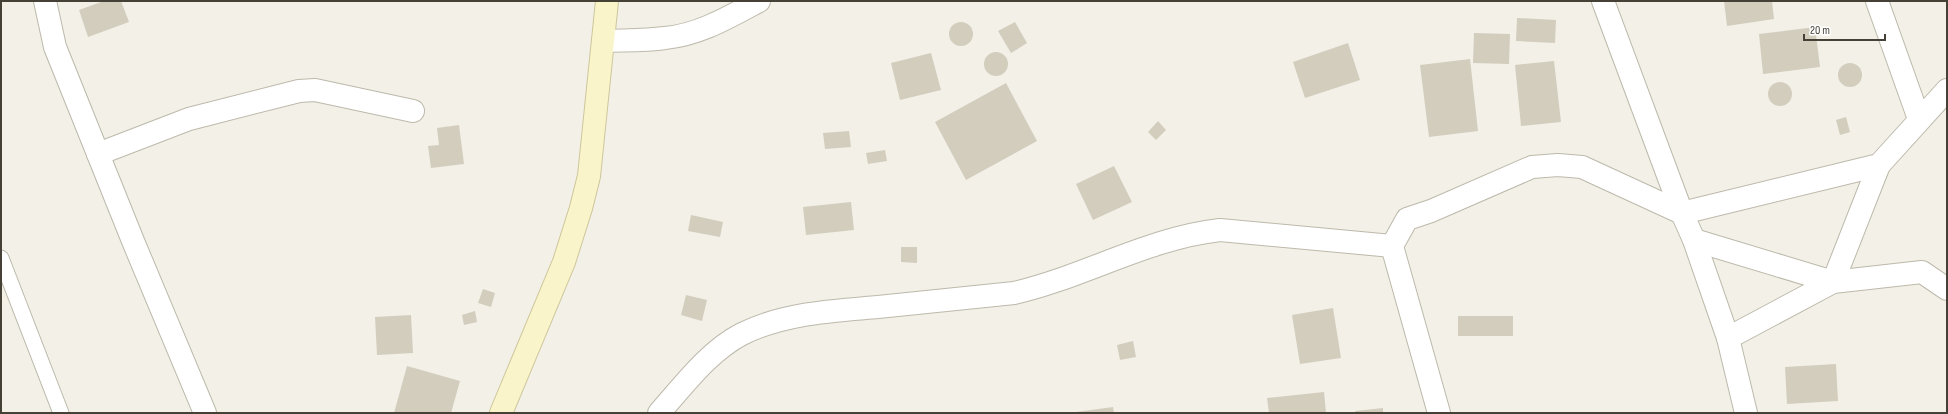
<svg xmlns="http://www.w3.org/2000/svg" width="1948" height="414" font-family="'Sofia Sans Condensed',sans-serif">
<rect width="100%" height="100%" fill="#f2f0e7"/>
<g fill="#d3cdbe">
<path d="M104,1h17l8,21 -41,15 -9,-27z"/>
<path d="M1724,1h48l2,18 -47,7z"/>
<path d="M1517,18l39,2 -1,23 -39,-2z"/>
<path d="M1015,22l12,21 -16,10 -13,-22z"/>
<circle cx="961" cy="34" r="12"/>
<path d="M1815,27l5,40 -57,7 -4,-40z"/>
<path d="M1474,33l36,1 -1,30 -36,-1z"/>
<path d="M1348,43l12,37 -55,18 -12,-36z"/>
<circle cx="996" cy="64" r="12"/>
<path d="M931,53l10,37 -41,10 -9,-37z"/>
<path d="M1470,59l8,72 -49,6 -9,-72z"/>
<path d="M1554,61l7,61 -40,4 -6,-61z"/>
<circle cx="1850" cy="75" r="12"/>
<circle cx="1780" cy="94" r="12"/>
<path d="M1006,83l31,58 -71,39 -31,-58z"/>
<path d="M1846,117l4,15 -10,3 -4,-15z"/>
<path d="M1158,121l8,9 -10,10 -8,-8z"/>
<path d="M459,125l5,39 -33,4 -3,-22 11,-1 -2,-17z"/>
<path d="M849,131l2,16 -26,2 -2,-16z"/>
<path d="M885,150l2,11 -19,3 -2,-11z"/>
<path d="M1114,166l18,36 -39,18 -17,-36z"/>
<path d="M851,202l3,28 -48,5 -3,-28z"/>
<path d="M691,215l32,7 -3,15 -32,-6z"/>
<path d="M901,247h16v16l-16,-1z"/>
<path d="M483,289l12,4 -4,14 -13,-4z"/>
<path d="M686,295l21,5 -5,21 -21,-6z"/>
<path d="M1333,308l8,50 -41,6 -8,-49z"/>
<path d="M475,311l2,11 -13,3 -2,-10z"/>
<path d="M411,315l2,38 -36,2 -2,-38z"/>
<rect x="1458" y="316" width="55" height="20"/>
<path d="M1133,341l3,16 -16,3 -3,-15z"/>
<path d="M1836,364l2,37 -51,3 -2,-37z"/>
<path d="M407,366l53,15 -9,32h-57z"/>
<path d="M1324,392l2,21h-57l-2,-15z"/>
<path d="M1113,407l1,6h-38v-1z"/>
<path d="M1383,408v5h-27l-1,-2z"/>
</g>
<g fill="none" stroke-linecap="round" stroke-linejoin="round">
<g stroke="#bdb9ab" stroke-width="17">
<path id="lane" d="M1,258l60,155"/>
</g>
<g stroke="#bdb9ab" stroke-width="24">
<g id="street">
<path d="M45,1l10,46 78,194 72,172"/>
<path d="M1603,1l79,212 12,27 34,98 18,75"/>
<path d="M1877,1l42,118"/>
<path d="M603,41c20,-1 41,0 62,-3 34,-3 64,-21 94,-37"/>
<path d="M98,154l91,-35 110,-28 16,-1 98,21"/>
<path d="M1694,240l139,42 89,-10 25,17"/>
<path d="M1392,246l47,167"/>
<path d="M1728,338l105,-56 46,-117"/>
<path d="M659,413c25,-28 50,-62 83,-79 42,-21 91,-23 136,-27 46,-5 91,-9 136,-14 70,-16 134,-55 206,-63l172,16 15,-27 24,-8 101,-44 26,-2 24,2 100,46 197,-48 68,-75"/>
</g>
</g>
<g stroke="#cec69b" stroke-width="24">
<path id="secondary" d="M501,413l63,-151 17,-54 8,-32 18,-175"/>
</g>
<use href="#lane" stroke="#fff" stroke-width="15"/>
<use href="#street" stroke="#fff" stroke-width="22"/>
<use href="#secondary" stroke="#faf4ca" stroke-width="22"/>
</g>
<rect width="1948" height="414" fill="none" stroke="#454137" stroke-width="4"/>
<path d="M1804 34v6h81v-6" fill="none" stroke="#454137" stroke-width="2"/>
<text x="1810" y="34" font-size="12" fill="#454137" stroke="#ffffff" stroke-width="3" paint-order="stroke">20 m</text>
</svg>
